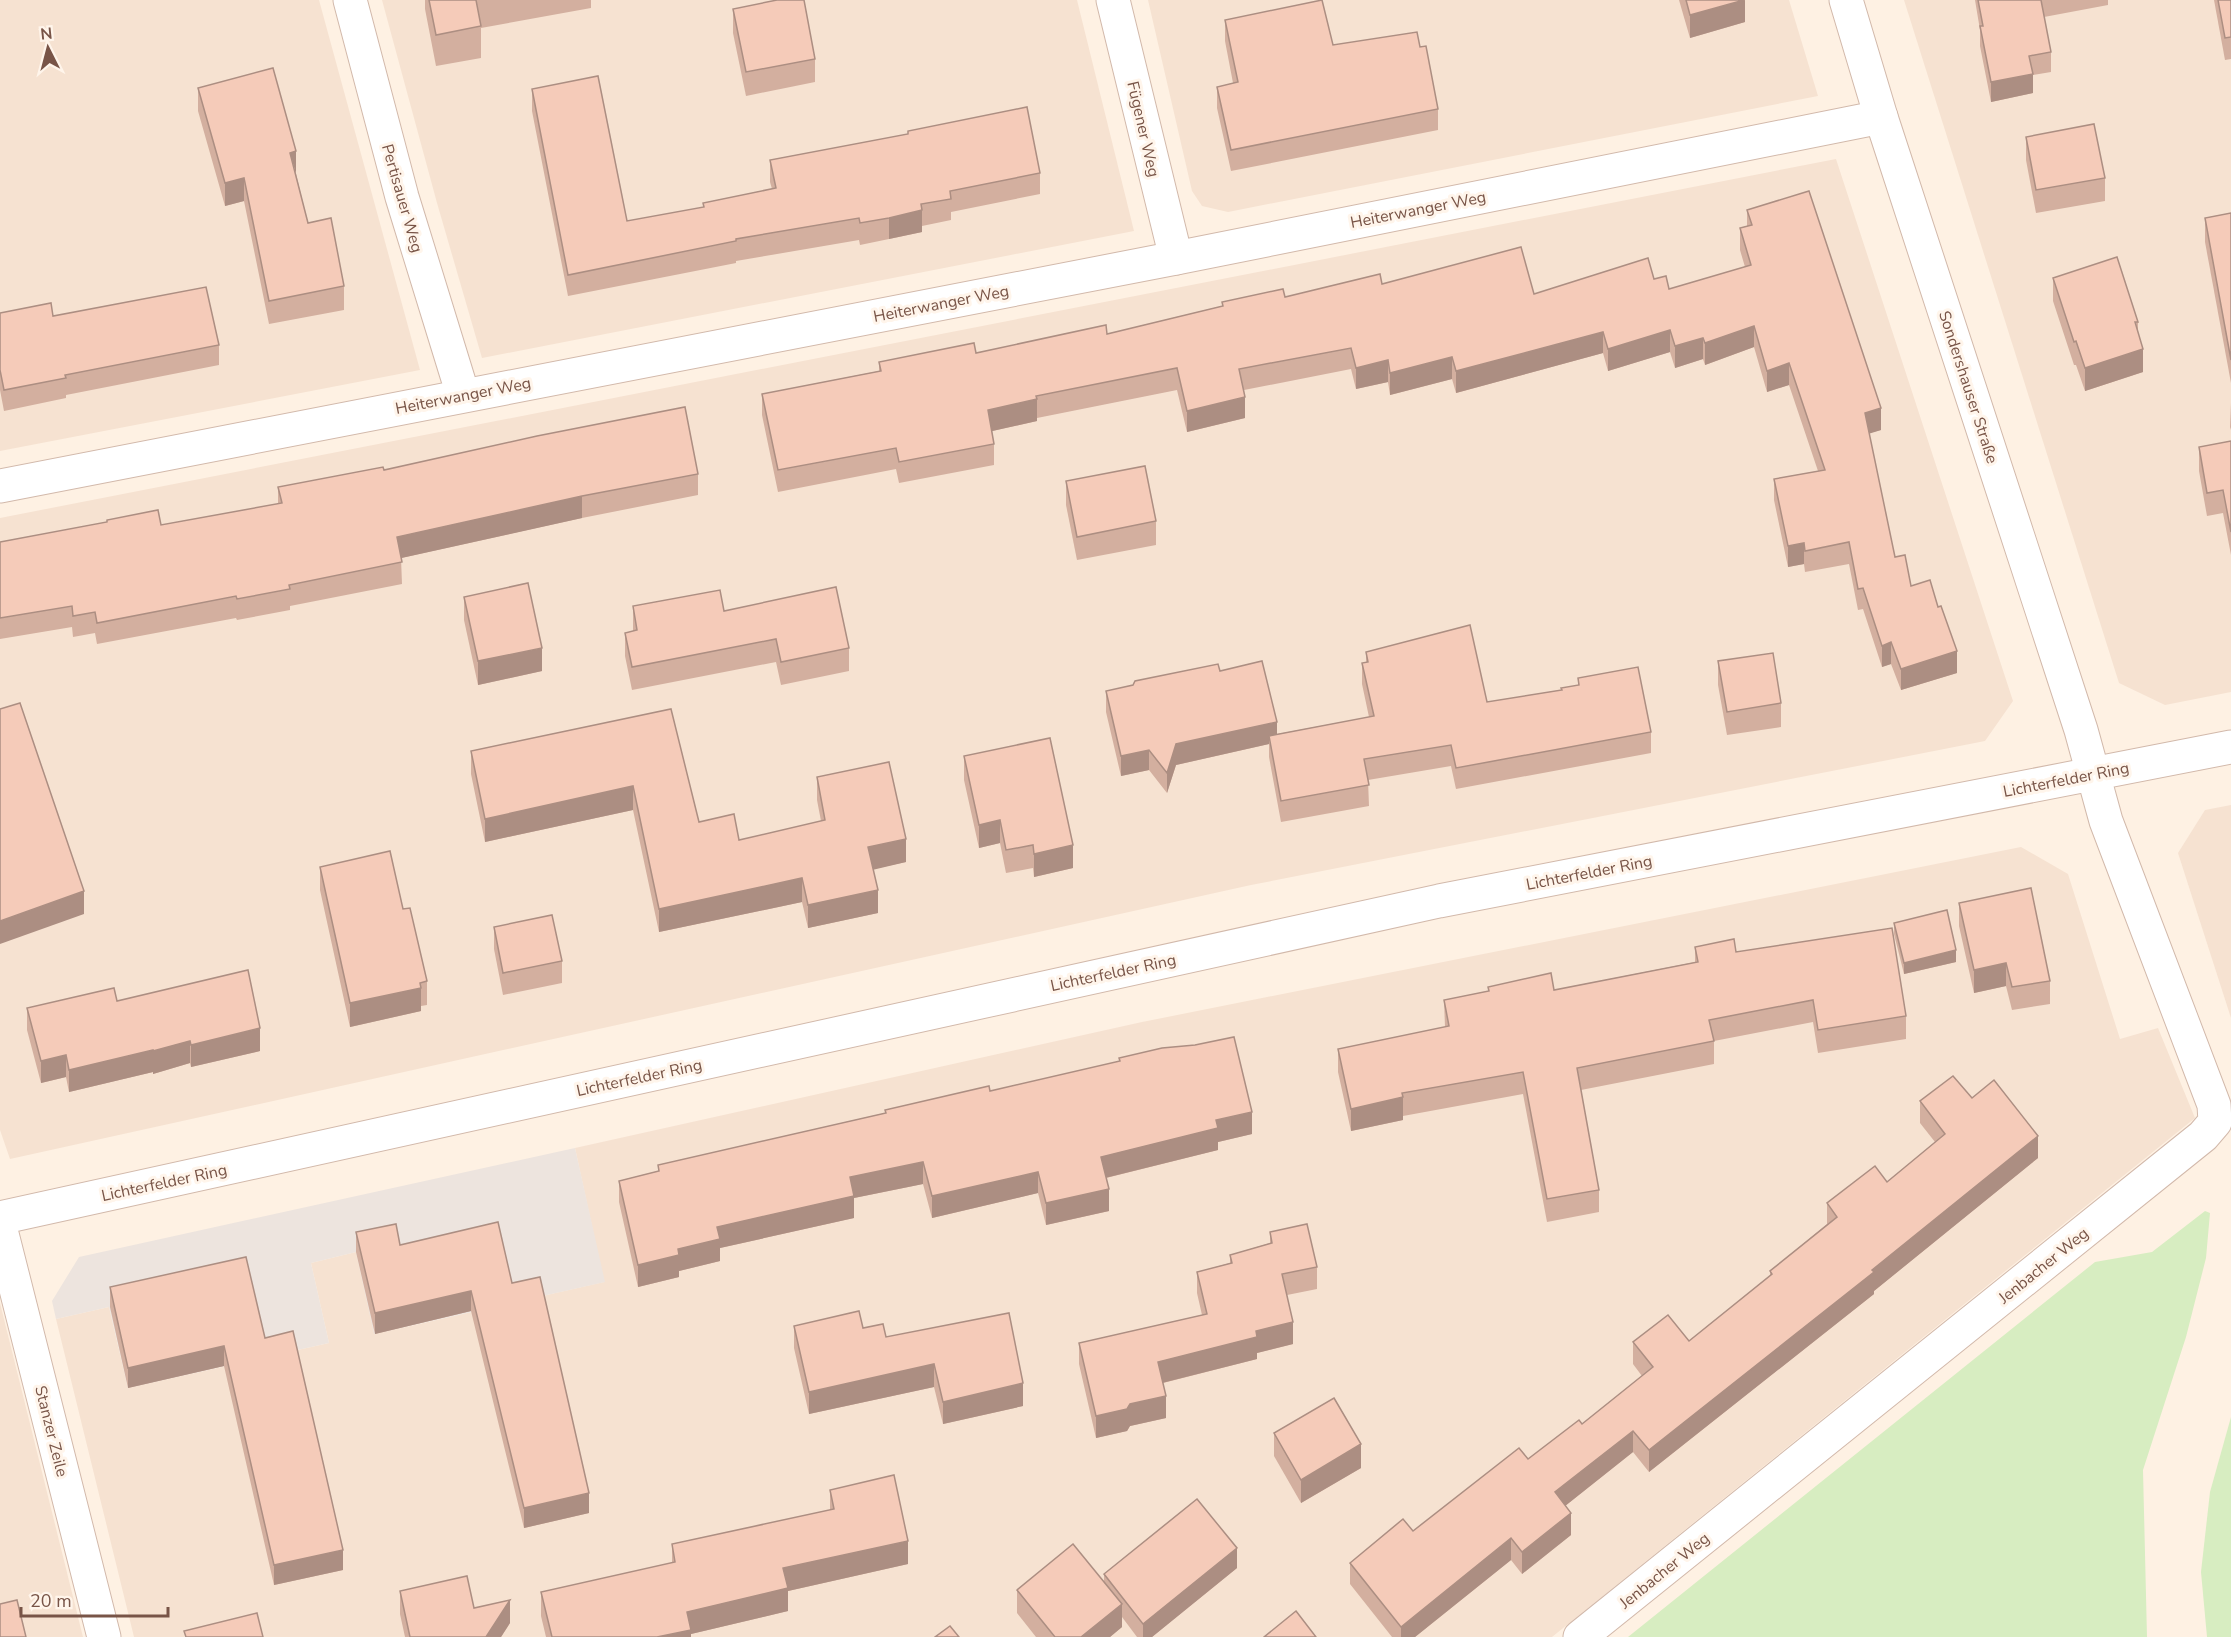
<svg xmlns="http://www.w3.org/2000/svg" width="2231" height="1637" font-family="'Nunito Sans',sans-serif">
<rect width="100%" height="100%" fill="#fef1e3"/>
<g fill="#f6e2d1">
<path d="M0,0h319l101,370 -420,81z"/>
<path d="M382,0h695l57,231 -652,127 -45,-155z"/>
<path d="M1148,0h641l29,96 -590,116 -26,-6 -10,-15z"/>
<path d="M1904,0h327v692l-66,13 -46,-22z"/>
<path d="M1836,159l177,542 -28,40 -734,144 -1241,274 -10,-29v-612z"/>
<path d="M2231,805v213l-53,-165 27,-43z"/>
<path d="M2021,847l47,27 52,165 38,-11 37,90 -643,519h-1418l-78,-318 53,-12 19,81 201,-45 -18,-80 45,-11 19,82 229,-52 -29,-134 567,-126z"/>
<path d="M0,1303l83,334h-83z"/>
</g>
<path fill="#ede4de" d="M575,1148l30,134 -231,52 -18,-82 -45,11 18,80 -201,45 -19,-81 -53,12 -4,-18 27,-44z"/>
<g fill="#d7edc1">
<path d="M2205,1211l5,2 -4,45 -20,79 -43,133 4,167h-519l467,-375 57,-10z"/>
<path d="M2231,1417v220h-24l-6,-65 9,-80z"/>
</g>
<g fill="none" stroke-linecap="round" stroke-linejoin="round">
<g stroke="#d2b9ab" stroke-width="35">
<g id="minor">
<path d="M350,0l52,197 61,198"/>
<path d="M1113,0l63,258"/>
<path d="M0,486l1176,-228 705,-141"/>
<path d="M0,1218l1439,-317 792,-154"/>
<path d="M0,1226l104,411"/>
<path d="M1580,1637l623,-501 12,-14 -1,-17 -108,-284 -25,-91 -200,-613 -35,-117"/>
</g>
</g>
<use href="#minor" stroke="#fff" stroke-width="33"/>
</g>
<g fill="#d3af9f">
<path d="M425,0h166v8l-110,20v30l-45,8 -11,-57z"/>
<path d="M1679,0h66v22l-55,16z"/>
<path d="M1975,0h133v5l-64,12 7,35v20l-18,3v18l-42,9 -11,-56v-16z"/>
<path d="M2214,0h17v59l-6,1z"/>
<path d="M733,9l82,50v23l-69,14 -13,-63z"/>
<path d="M1225,20l108,25 87,2 18,62v21l-207,41 -14,-63v-21l16,-4 -8,-42z"/>
<path d="M198,88l98,86 12,49 36,63v24l-75,14 -25,-123 -19,5 -27,-95z"/>
<path d="M532,89l95,132 76,-13v-5l69,-14 -2,-7v-22l138,-26v-3l132,42v21l-89,18v8l-29,6v6l-33,7 -29,6 -1,-5 -123,21v2l-168,33 -36,-185z"/>
<path d="M2026,137l79,41v23l-69,12 -10,-53z"/>
<path d="M1747,210l134,220 -12,3 26,124 16,29 46,87 -56,17 -10,-26 -9,3 -19,-58 -5,1 -9,-46 -44,8 -1,-8 -16,3 -14,-67v-21l44,-8 -29,-86 -22,7 -13,-45 -49,18 -2,-6 -28,9 -5,-16 -62,19 -5,-18 -147,40 -4,-14 -62,16 -2,-13 -32,7 -5,-20 -107,21 1,28 -58,14 -10,-42 -140,28v3l-45,10 2,13v21l-95,18 -3,-14 -118,23 -16,-77v-21l117,-23v-9l97,-9 131,-19 115,-28v-4l63,-5 97,-13 152,10 120,-15 15,10 76,-22 -5,-17v-22l7,-2z"/>
<path d="M2231,213v170l-26,-141v-24z"/>
<path d="M2053,278l85,44v10l5,40 -58,19 -9,-26h-2l-21,-64z"/>
<path d="M0,313l53,3 166,29v20l-153,30v3l-62,13 -4,-21z"/>
<path d="M2231,403v27l-1,-3z"/>
<path d="M2231,441v114l-8,-42 -16,3 -8,-45v-24z"/>
<path d="M384,470l314,4v21l-116,23 -181,40 1,26 -112,22v4l-53,10 -1,-2 -139,26 -2,-11 -22,4 -1,-10 -72,12v-97l161,-17 117,-21v-17z"/>
<path d="M1066,481l90,40v24l-79,15 -11,-55z"/>
<path d="M464,597l78,74 -64,14 -14,-65z"/>
<path d="M633,606l91,5 125,37v23l-68,14 -5,-23 -144,28 -7,-34v-23l8,-2z"/>
<path d="M1366,652l121,50 74,-12 17,-5v-7l73,54v21l-195,36 -5,-23 -83,14 1,26 -88,16 -12,-65v-13l-93,21 -9,28 -18,-23 -28,6 -15,-64v-21l114,-20 57,63 92,-17 -7,-33v-21h4z"/>
<path d="M1718,661l63,42v24l-54,8 -9,-50z"/>
<path d="M671,709l28,113 40,18 82,-19 -4,-21v-23l89,85 -33,7 5,44 -70,15 -6,-26 -143,30 -26,-122 -148,32 -14,-68v-23z"/>
<path d="M964,756l109,112 -39,9 -1,-9 -27,5 -6,-30 -21,5 -15,-68z"/>
<path d="M320,867l83,42 24,72v24l-6,1v5l-71,16 -30,-137z"/>
<path d="M1959,903l91,78v23l-38,6 -6,-24 -32,7 -15,-67z"/>
<path d="M1894,923l62,39 -52,12 -10,-40z"/>
<path d="M494,927l68,34v22l-59,12 -9,-46z"/>
<path d="M1695,947l41,5 170,64v23l-88,14 -5,-31 -99,19v23l-133,26 18,100v22l-52,10 -24,-128 -120,22v4l-52,11 -13,-59v-23l107,-22 -1,-27 44,-9v-4l66,3 141,-28z"/>
<path d="M117,1001l143,50 -69,16 -1,-4 -37,11v-2l-84,20 -3,-15 -25,6 -14,-53v-22z"/>
<path d="M1119,1058l133,76 -34,8v8l-112,28 3,33 -63,14 -8,-32 -106,25 -9,-34 -69,14v20l-134,30v13l-41,10v6l-41,10 -19,-85v-21l39,-10v-6l227,-52v-3l105,-19 129,-29z"/>
<path d="M1972,1098l66,60 -164,133v3l-225,178 -16,-20 -68,54 6,29 -49,39 -11,-14 -96,77h-23l-42,-53v-21l63,-32 115,-72 54,-35 60,-48 -9,-12v-22l56,-1 81,-65v-5l57,-47v-21l60,-21 48,-40 -15,-19v-22z"/>
<path d="M356,1232l44,13 112,38 77,230 -65,15 -53,-217 -96,23 -19,-82z"/>
<path d="M1270,1232l47,35v22l-30,6 6,49 -36,9v6l-94,24 3,35 -36,8 -3,5 -31,7 -17,-74v-21l123,-28 -5,-22v-21l33,-9v-8l40,-12z"/>
<path d="M110,1287l155,51 78,232 -69,15 -50,-219 -96,22 -18,-81z"/>
<path d="M794,1326l69,2 23,9 137,69 -80,18 -9,-37 -125,27 -15,-66z"/>
<path d="M1274,1433l87,35 -60,35 -27,-47z"/>
<path d="M830,1490l78,74 -120,27v20l-97,23v3h-145l-5,-21v-24l131,-29v-19l158,-34z"/>
<path d="M1237,1568l-85,69h-15l-15,-20v10l-12,10h-74l-19,-24v-23l87,-8v-8z"/>
<path d="M400,1591l74,17 36,15 -9,14h-96l-5,-23z"/>
</g>
<g fill="#ac8e82">
<path d="M1745,0v22l-55,16v-23z"/>
<path d="M2033,74v19l-42,9v-20z"/>
<path d="M296,151v23l-6,-21z"/>
<path d="M244,178v23l-19,5v-23z"/>
<path d="M922,210v22l-33,7v-21z"/>
<path d="M1754,326v21l-49,18v-22z"/>
<path d="M1670,330v22l-62,19v-22z"/>
<path d="M1603,332v21l-147,40v-22z"/>
<path d="M1703,338v21l-28,9v-22z"/>
<path d="M2143,349v23l-58,19v-23z"/>
<path d="M1452,357v22l-62,16v-22z"/>
<path d="M1388,360v22l-32,7v-21z"/>
<path d="M1789,363v22l-22,7v-21z"/>
<path d="M1245,397v21l-58,14v-21z"/>
<path d="M1037,399v22l-49,11v-22z"/>
<path d="M1881,408v22l-16,5v-22z"/>
<path d="M582,496v22l-185,41v-22z"/>
<path d="M1804,543v21l-16,3v-21z"/>
<path d="M1891,642v22l-9,3v-21z"/>
<path d="M542,648v23l-64,14v-24z"/>
<path d="M1957,651v22l-56,17v-21z"/>
<path d="M1277,722v20l-8,-6v8l-93,21 -9,28v-20l9,-29z"/>
<path d="M1149,750v20l-28,6v-20z"/>
<path d="M633,786v24l-148,32v-23z"/>
<path d="M1000,820v23l-21,5v-23z"/>
<path d="M906,839v23l-38,9v-24z"/>
<path d="M1073,845v23l-39,9v-23z"/>
<path d="M802,878v24l-143,30v-23z"/>
<path d="M878,890v23l-70,15v-23z"/>
<path d="M84,891v23l-84,30v-23z"/>
<path d="M1956,950v12l-52,12v-11z"/>
<path d="M2006,963v23l-32,7v-23z"/>
<path d="M421,988v23l-71,16v-24z"/>
<path d="M260,1028v23l-69,16v-22z"/>
<path d="M190,1041v22l-37,11v-23z"/>
<path d="M153,1050v22l-84,20v-22z"/>
<path d="M66,1055v22l-25,6v-22z"/>
<path d="M1403,1097v23l-52,11v-22z"/>
<path d="M1252,1112v22l-34,8v8l-117,29v-22l115,-37z"/>
<path d="M2038,1136v22l-164,133v3l-225,178v-22z"/>
<path d="M923,1162v22l-69,14v20l-134,30v13l-41,10v6l-41,10v-22l40,-16 39,-22 133,-50z"/>
<path d="M1038,1172v21l-106,25v-22z"/>
<path d="M1109,1189v22l-63,14v-22z"/>
<path d="M471,1291v20l-96,23v-21z"/>
<path d="M1293,1322v22l-36,9v6l-99,25v-22l98,-31z"/>
<path d="M224,1346v20l-96,22v-20z"/>
<path d="M934,1364v23l-125,27v-22z"/>
<path d="M1023,1383v23l-80,18v-22z"/>
<path d="M1166,1396v22l-36,8 -3,5 -31,7v-22l34,-12z"/>
<path d="M1633,1431v21l-78,62v-22z"/>
<path d="M1361,1444v24l-60,35v-23z"/>
<path d="M589,1493v20l-65,15v-20z"/>
<path d="M1571,1513v22l-49,39v-22z"/>
<path d="M1511,1538v22l-96,77h-14v-10z"/>
<path d="M908,1541v23l-120,27v20l-97,23v3h-34l30,-25 96,-44z"/>
<path d="M1237,1548v20l-85,69h-9v-13z"/>
<path d="M343,1550v20l-69,15v-20z"/>
<path d="M510,1600v23l-9,14h-15z"/>
<path d="M1122,1604v23l-12,10h-29z"/>
</g>
<g fill="#f5cbb9" stroke="#ac8e82" stroke-width="1.5">
<path d="M429,0h47l5,26 -45,9z"/>
<path d="M777,0h27l11,59 -69,13 -13,-63z"/>
<path d="M1322,0l11,45 84,-13 3,15 6,-1 12,63 -207,41 -14,-63 21,-5 -13,-62z"/>
<path d="M1686,0h58l-54,15z"/>
<path d="M1978,0h63l10,52 -22,4 4,18 -42,8 -11,-56h3z"/>
<path d="M2218,0h13v37l-6,1z"/>
<path d="M273,68l23,83 -6,2 18,70 23,-5 13,68 -75,15 -25,-123 -19,5 -27,-95z"/>
<path d="M598,76l29,145 77,-14 -1,-4 73,-15 -6,-28 138,-26v-3l119,-24 13,66 -90,18 1,8 -30,5 1,6 -33,8 -29,5 -1,-5 -123,21v2l-168,34 -36,-186z"/>
<path d="M2094,124l11,54 -69,12 -10,-53z"/>
<path d="M1809,191l72,217 -16,5 30,144 10,-2 6,31 19,-6 8,27 3,-1 16,45 -56,18 -10,-27 -9,4 -19,-58 -5,1 -9,-47 -44,9 -1,-8 -16,3 -14,-67 51,-9 -36,-107 -22,8 -13,-45 -49,17 -2,-5 -28,8 -5,-16 -62,19 -5,-17 -147,39 -4,-14 -62,16 -2,-13 -32,8 -5,-20 -112,21 6,28 -58,14 -10,-43 -141,28 1,3 -49,11 6,34 -95,18 -3,-14 -118,22 -16,-76 119,-23 -2,-9 95,-19 2,10 130,-28 1,9 116,-28 -1,-4 61,-13 2,8 95,-23 2,10 139,-37 13,47 114,-36 6,21 12,-3 3,13 82,-24 -11,-37 12,-3 -5,-15z"/>
<path d="M2231,213v147l-26,-142z"/>
<path d="M2117,257l21,65h-3l8,27 -58,19 -9,-27 -2,1 -21,-64z"/>
<path d="M206,287l13,58 -154,30 1,3 -62,12 -4,-20v-57l51,-10 2,13z"/>
<path d="M685,407l13,67 -116,22 -185,41 5,25 -113,23 1,4 -53,10 -1,-3 -139,27 -2,-11 -22,4 -1,-10 -72,12v-76l107,-20v-2l51,-10 3,15 121,-22 -4,-16 105,-20 1,3 153,-34z"/>
<path d="M2231,441v91l-8,-42 -16,3 -8,-46z"/>
<path d="M1145,466l11,55 -79,16 -11,-56z"/>
<path d="M528,583l14,65 -64,13 -14,-64z"/>
<path d="M836,587l13,61 -68,14 -5,-23 -144,28 -7,-34 12,-3 -4,-24 87,-16 4,21z"/>
<path d="M1470,625l17,77 75,-12 -1,-2 18,-3 -1,-7 60,-11 13,65 -195,36 -5,-23 -87,14 5,26 -88,16 -12,-65 105,-20 -12,-53 6,-1 -2,-10z"/>
<path d="M1773,653l8,50 -54,9 -9,-51z"/>
<path d="M1262,661l15,61 -101,22 -9,29 -18,-23 -28,6 -15,-65 27,-6 2,-4 83,-17 2,7z"/>
<path d="M20,703l64,188 -84,30v-212z"/>
<path d="M671,709l28,113 35,-8 5,26 86,-20 -8,-43 72,-15 17,77 -38,8 10,43 -70,15 -6,-27 -143,31 -26,-123 -148,33 -14,-68z"/>
<path d="M1050,738l23,107 -39,9 -1,-9 -27,5 -6,-30 -21,5 -15,-69z"/>
<path d="M390,851l13,58 7,-1 17,73 -7,2 1,5 -71,15 -30,-136z"/>
<path d="M2031,888l19,93 -38,6 -6,-24 -32,7 -15,-67z"/>
<path d="M1947,910l9,40 -52,13 -10,-40z"/>
<path d="M552,915l10,46 -59,12 -9,-46z"/>
<path d="M1892,928l14,88 -88,14 -5,-30 -104,20 5,21 -137,27 22,122 -52,9 -24,-127 -121,21 1,4 -52,12 -13,-60 111,-23 -5,-26 45,-9 -1,-4 63,-14 3,17 144,-28 -3,-15 39,-8 2,13z"/>
<path d="M248,970l12,58 -69,17 -1,-4 -37,10v-1l-84,20 -3,-15 -25,6 -14,-53 87,-20 3,13z"/>
<path d="M1234,1037l18,75 -36,8 2,8 -117,29 8,32 -63,14 -8,-31 -106,24 -9,-34 -73,15 4,19 -137,31 3,12 -42,10 1,6 -41,10 -19,-84 40,-10 -1,-6 228,-52 -1,-3 104,-24 1,5 130,-30 -1,-3 43,-10 33,-3z"/>
<path d="M1953,1076l19,22 22,-18 44,56 -166,134 2,2 -225,178 -16,-19 -78,61 16,21 -49,39 -11,-14 -110,89 -51,-64 53,-44 10,12 106,-83 9,11 51,-39 3,4 71,-57 -20,-25 35,-27 21,26 83,-67 -2,-3 67,-54 -10,-14 48,-37 12,16 58,-48 -25,-33z"/>
<path d="M498,1222l14,61 28,-6 49,216 -65,15 -53,-217 -96,22 -19,-81 40,-8 4,21z"/>
<path d="M1307,1224l10,43 -35,7 11,48 -37,9 1,6 -99,25 8,34 -36,8 -3,5 -31,7 -17,-73 128,-29 -10,-42 35,-9 -2,-8 42,-12 -2,-11z"/>
<path d="M246,1257l19,81 28,-7 50,219 -69,15 -50,-219 -96,22 -18,-81z"/>
<path d="M859,1311l4,17 20,-4 3,13 123,-24 14,70 -80,19 -9,-38 -125,28 -15,-66z"/>
<path d="M1334,1398l27,46 -60,36 -27,-47z"/>
<path d="M894,1475l14,66 -125,27 5,20 -101,24 4,18 -34,7h-105l-11,-45 134,-30 -3,-18 162,-35 -4,-19z"/>
<path d="M1197,1499l40,49 -94,76 -39,-50z"/>
<path d="M1073,1544l49,60 -41,33h-26l-38,-47z"/>
<path d="M467,1576l7,32 36,-8 -24,37h-76l-10,-46z"/>
<path d="M17,1600l9,37h-26v-33z"/>
<path d="M1296,1611l20,26h-52z"/>
<path d="M257,1613l6,24h-77l-2,-6z"/>
<path d="M950,1626l9,11h-24z"/>
</g>
<g text-anchor="middle" stroke-width="6" stroke-linejoin="round" paint-order="stroke">
<g font-size="16" fill="#785447" stroke="#fff5eb">
<text transform="translate(1144 129) rotate(77)" y="6">Fügener Weg</text>
<text transform="translate(403 198) rotate(74)" y="6">Pertisauer Weg</text>
<text transform="translate(1418 209) rotate(-11)" y="6">Heiterwanger Weg</text>
<text transform="translate(941 303) rotate(-11)" y="6">Heiterwanger Weg</text>
<text transform="translate(1969 387) rotate(72)" y="6">Sondershauser Straße</text>
<text transform="translate(463 395) rotate(-11)" y="6">Heiterwanger Weg</text>
<text transform="translate(2066 779) rotate(-11)" y="6">Lichterfelder Ring</text>
<text transform="translate(1589 872) rotate(-11)" y="6">Lichterfelder Ring</text>
<text transform="translate(1113 972) rotate(-12)" y="6">Lichterfelder Ring</text>
<text transform="translate(639 1077) rotate(-12)" y="6">Lichterfelder Ring</text>
<text transform="translate(164 1182) rotate(-12)" y="6">Lichterfelder Ring</text>
<text transform="translate(2043 1265) rotate(-39)" y="6">Jenbacher Weg</text>
<text transform="translate(52 1431) rotate(76)" y="6">Stanzer Zeile</text>
<text transform="translate(1664 1570) rotate(-39)" y="6">Jenbacher Weg</text>
</g>
</g>
<g transform="translate(48 48) rotate(354)" stroke="#fff5eb" stroke-width="4.5" paint-order="stroke">
<path d="M0-4.5L10 22L0 15L-10 22Z" fill="#785447"/>
<text y="-9" font-size="16" font-weight="bold" text-anchor="middle" fill="#785447">N</text>
</g>
<path d="M21 1607v9h147v-9" fill="none" stroke="#785447" stroke-width="3"/>
<text x="30" y="1607" font-size="18" fill="#785447" stroke="#fff5eb" stroke-width="4.5" paint-order="stroke">20 m</text>
</svg>
